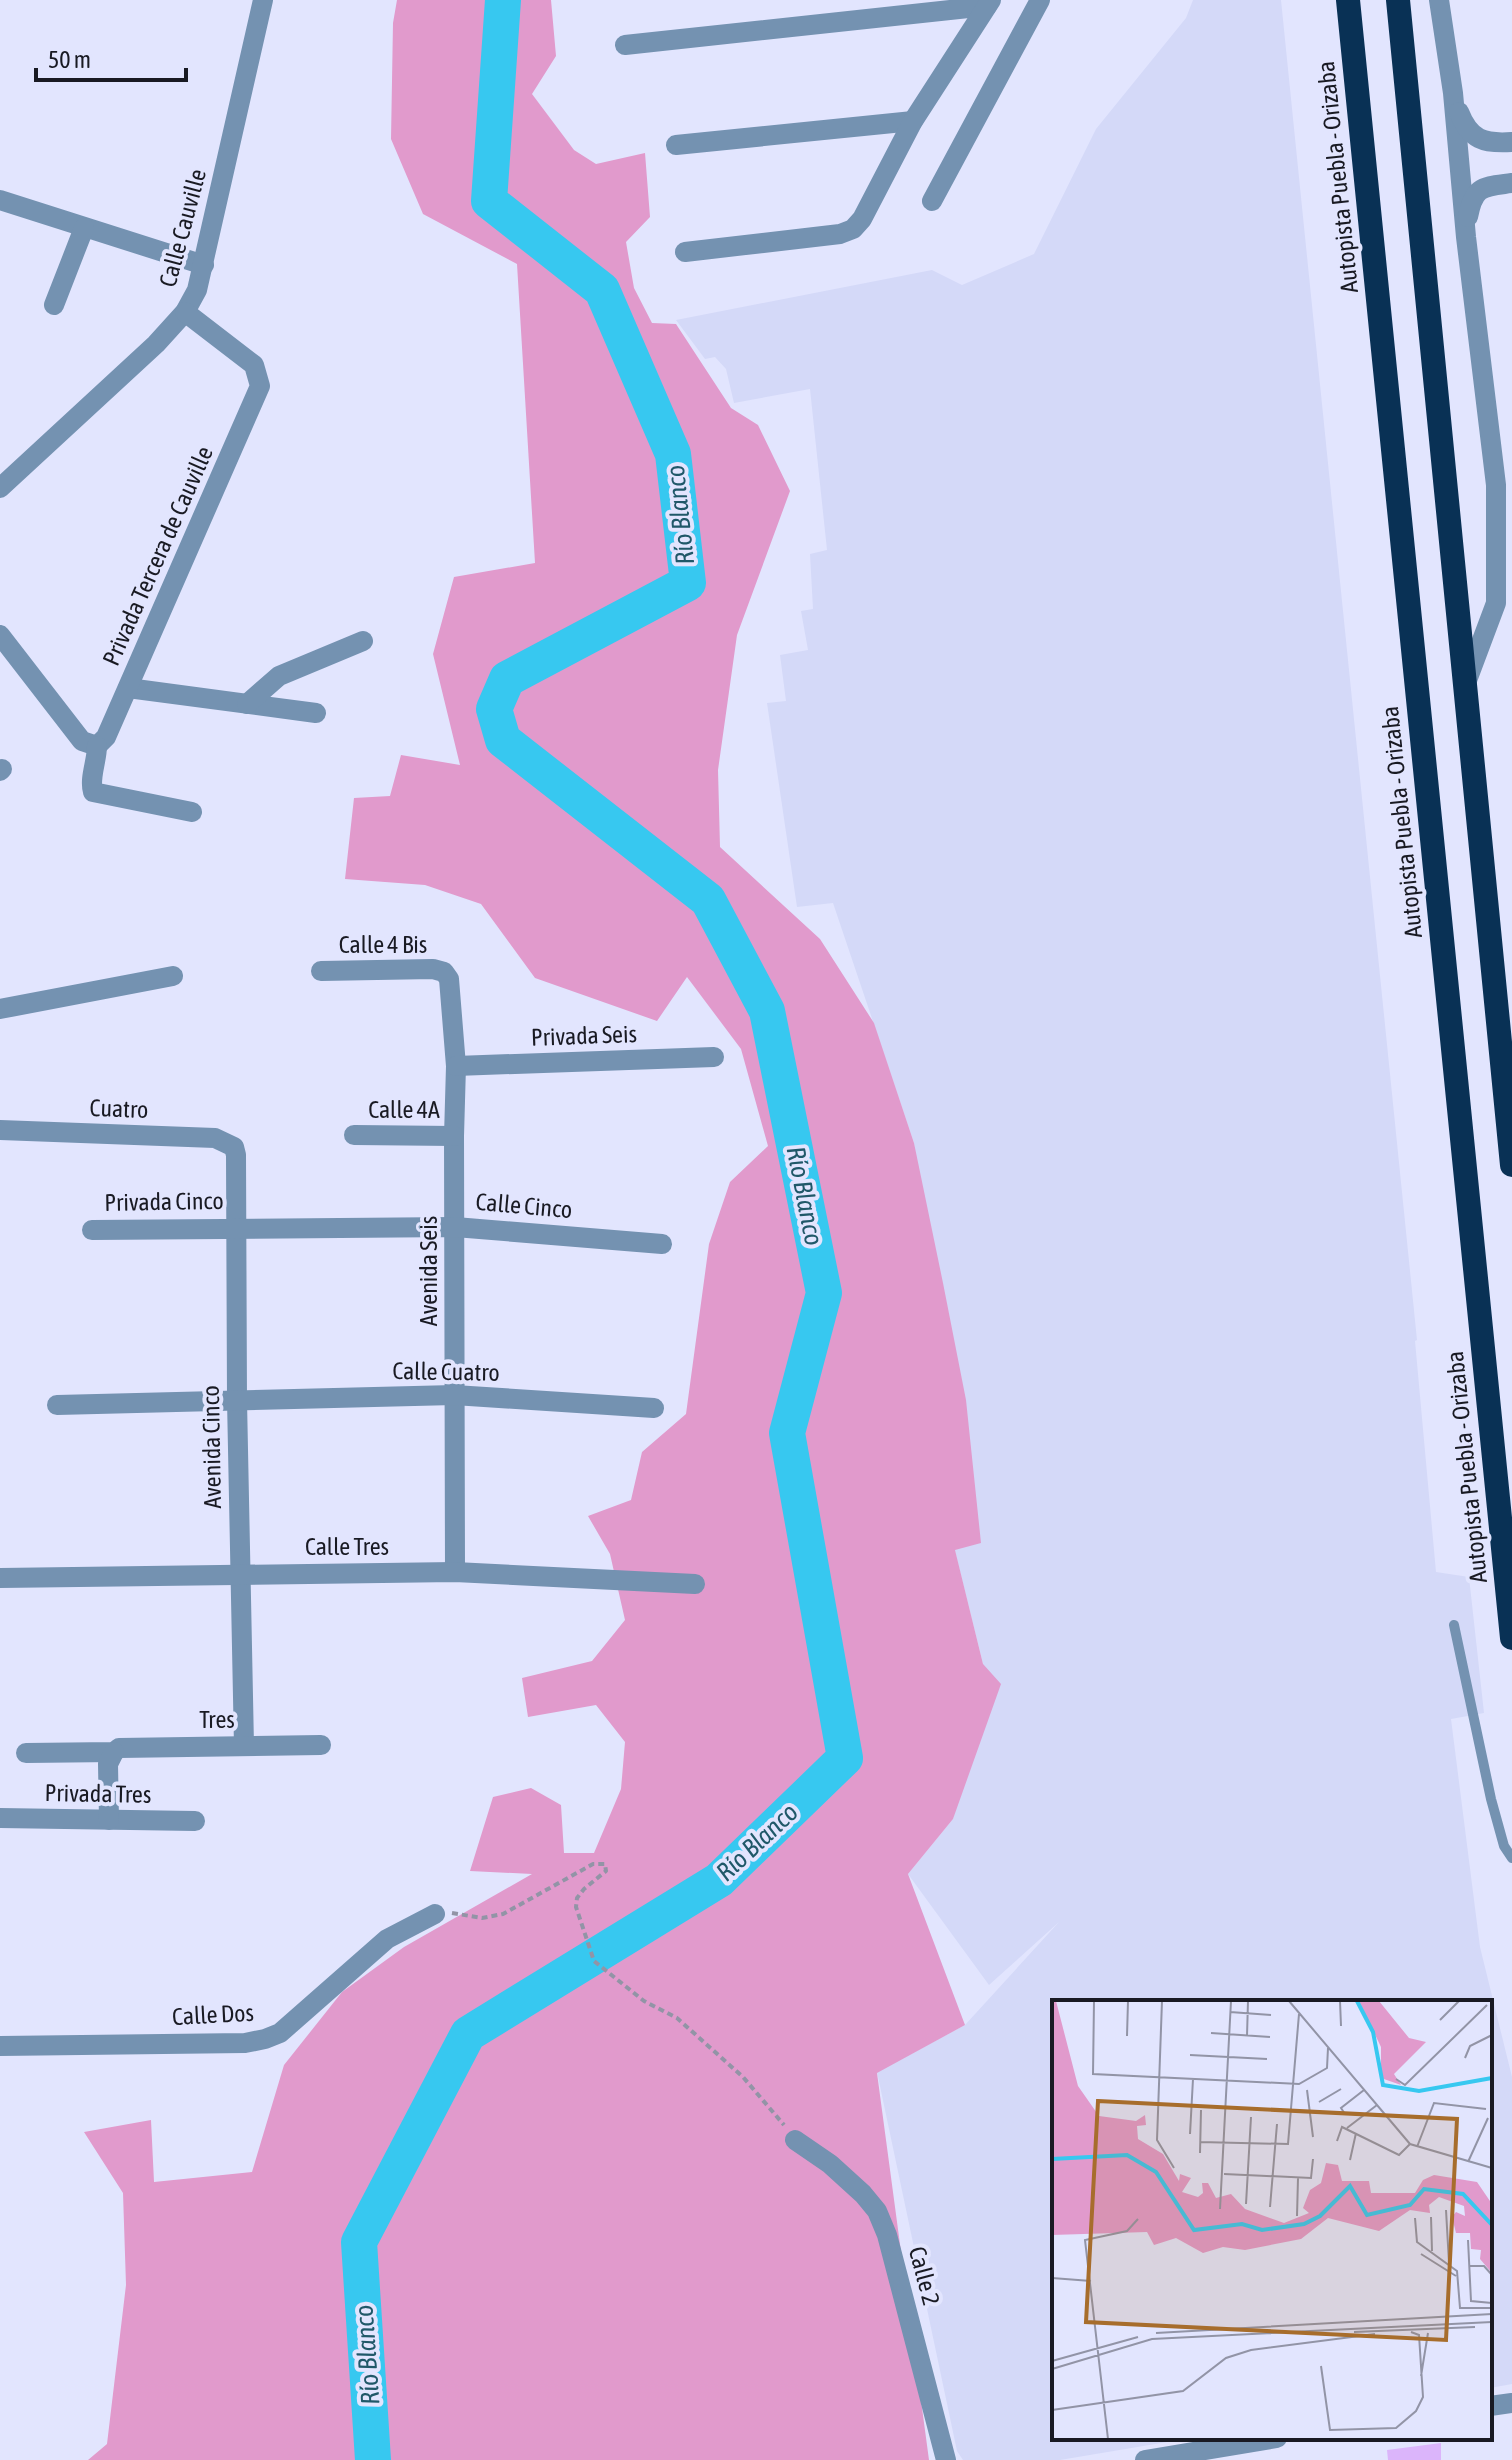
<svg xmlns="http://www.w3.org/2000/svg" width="1512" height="2460" font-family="'Asap Condensed',sans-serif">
<rect width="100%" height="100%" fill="#e2e5fe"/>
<path fill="#d4d9f8" d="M1193,0h88l136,1340 -2,1 21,231 33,5 15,136 -33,6 29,228 32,130v307l-22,4v-386h-436v436h137l-131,22h-97l-6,-9 -80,-379 88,-47 94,-103 -70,63 -81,-111 45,-55 30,-155 -28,-113 -41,-408 -81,-240 -36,4 -30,-204 19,-2 -6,-46 28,-5 -7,-39 12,-2 -3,-55 17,-4 -17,-161 -76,14 -8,-34 -11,-12 -10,2 -29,-39 256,-50 30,15 72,-31 62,-125 90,-111z"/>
<path fill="#e19acc" d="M397,0h154l5,56 -24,38 42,56 22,14 49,-11 5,64 -24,25 8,46 18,35 24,1 55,84 27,17 32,66 -53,144 -19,135 2,77 100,92 54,84 40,120 29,140 23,117 15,143 -26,7 28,114 18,20 -48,135 -45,55 57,151 -88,48 52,387h-841l19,-16 19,-159 -3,-92 -39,-61 67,-12 3,62 98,-10 32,-107 58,-73 62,-45 128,-73 -62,-3 23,-74 38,-9 30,17 3,48h30l27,-64 4,-47 -29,-37 -68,12 -6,-39 70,-17 33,-41 -15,-66 -22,-38 43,-16 11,-48 44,-38 23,-170 21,-62 38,-36 -27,-97 -54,-72 -30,44 -122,-43 -54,-74 -56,-19 -80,-6 9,-81 36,-2 11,-41 59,10 -27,-111 21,-77 81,-14 -18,-299 -94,-50 -32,-75 2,-116z"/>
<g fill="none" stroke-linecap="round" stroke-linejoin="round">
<path stroke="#37c8f0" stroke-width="36" d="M373,2460l-14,-218 109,-208 251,-154 126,-122 -58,-325 37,-140 -57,-282 -59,-111 -205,-160 -9,-31 13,-30 181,-96 -15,-129 -71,-164 -113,-89 14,-201"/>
</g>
<path fill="#dbb5fb" d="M1441,2443v17h-53l-1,-10z"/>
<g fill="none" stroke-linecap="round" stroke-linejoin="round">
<path stroke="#9294a6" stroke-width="4" stroke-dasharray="6 4" stroke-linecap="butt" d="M452,1913l30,5 21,-4 90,-50h12l1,7 -22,18 -7,9 -1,9 18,54 50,40 33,17 66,59 41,48"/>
<path stroke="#7492b1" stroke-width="10" d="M1454,1625l37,174 13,47 8,12"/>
<g stroke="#7492b1" stroke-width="20">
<path d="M1439,0l14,93 13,144 30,248v118l-30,80"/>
<path d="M625,45l362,-39"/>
<path d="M1459,112c11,28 25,32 53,30"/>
<path d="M676,145l237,-24"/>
<path d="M0,200l204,65"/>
<path d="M932,201l108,-201"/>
<path d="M1468,217c6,-32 15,-30 44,-34"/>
<path d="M685,252l155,-18 13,-5 9,-10 51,-98 78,-121"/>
<path d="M54,305l30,-77"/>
<path d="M0,488l156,-144 29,-32 12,-22 66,-290"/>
<path d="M0,635l82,106 15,5"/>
<path d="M128,688l188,25"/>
<path d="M247,704l32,-28 84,-35"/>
<path d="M97,746l9,-9 154,-351 -6,-21 -69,-53"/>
<path d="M97,746c0,15 -8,32 -4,46l99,20"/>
<path d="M0,771l2,-2"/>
<path d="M321,971l112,-2 11,3 5,7 7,87 -2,70 1,436"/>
<path d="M0,1009l173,-33"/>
<path d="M456,1066l258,-9"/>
<path d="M0,1130l215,8 19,9 2,8 1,245 7,346"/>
<path d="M354,1135l100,1"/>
<path d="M92,1230l363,-3 207,17"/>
<path d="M57,1405l397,-10 200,13"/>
<path d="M0,1578l455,-6 240,12"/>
<path d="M26,1753l88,-1 5,-4 202,-3"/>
<path d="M0,1818l195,3"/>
<path d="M109,1820l-1,-56 6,-12"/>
<path d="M0,2046l245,-3 20,-4 15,-6 107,-94 48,-25"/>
<path d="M795,2140l35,24 33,30 14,17 10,24 59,225"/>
<path d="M1490,2406l22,-3"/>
<path d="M1145,2460l132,-22"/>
</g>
<g stroke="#093155" stroke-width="24">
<path d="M1348,0l164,1638"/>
<path d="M1398,0l114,1165"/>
</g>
</g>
<g text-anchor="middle" stroke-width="8" stroke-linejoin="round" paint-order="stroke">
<g font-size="24" fill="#191a23" stroke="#e2e5fe">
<text transform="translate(1338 177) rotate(-96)" y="8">Autopista Puebla - Orizaba</text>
<text transform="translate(183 228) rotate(-75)" y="8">Calle Cauville</text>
<text transform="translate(158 556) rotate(-66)" y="8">Privada Tercera de Cauville</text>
<text transform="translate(1402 822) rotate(-96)" y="8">Autopista Puebla - Orizaba</text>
<text x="383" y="953">Calle 4 Bis</text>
<text transform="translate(584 1036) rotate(-2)" y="8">Privada Seis</text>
<text transform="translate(119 1109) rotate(2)" y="8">Cuatro</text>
<text x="404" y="1118">Calle 4A</text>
<text transform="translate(164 1202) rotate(-1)" y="8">Privada Cinco</text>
<text transform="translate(524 1206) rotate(5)" y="8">Calle Cinco</text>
<text transform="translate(429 1271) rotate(-90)" y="8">Avenida Seis</text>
<text transform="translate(446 1372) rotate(1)" y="8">Calle Cuatro</text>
<text transform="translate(212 1447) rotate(-91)" y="8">Avenida Cinco</text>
<text transform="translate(1467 1467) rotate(-96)" y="8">Autopista Puebla - Orizaba</text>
<text x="347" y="1555">Calle Tres</text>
<text x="217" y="1728">Tres</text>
<text transform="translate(98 1794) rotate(1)" y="8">Privada Tres</text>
<text transform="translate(213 2015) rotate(-3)" y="8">Calle Dos</text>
<text transform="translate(924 2276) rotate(75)" y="8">Calle 2</text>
</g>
<g font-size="26" font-style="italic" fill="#205869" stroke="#e2e5fe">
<text transform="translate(680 515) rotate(-96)" y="9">Río Blanco</text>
<text transform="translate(805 1196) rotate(79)" y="9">Río Blanco</text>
<text transform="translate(757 1842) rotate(-43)" y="9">Río Blanco</text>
<text transform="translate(367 2355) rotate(-94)" y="9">Río Blanco</text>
</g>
</g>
<g transform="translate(1052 2000)">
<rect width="440" height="440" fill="#e2e5fe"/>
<path d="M0,1h4l22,85 21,30 37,5 9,-6 1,10 -9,1 1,13 25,15 16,27 1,-7 11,4 -9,14 16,5 5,-4 -1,-10h6l8,15 15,-4 14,15 39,14 25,-10 -6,-5 7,-18 11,-7 5,-20 12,2 4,16h27l2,12h44l8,-13 11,-5 43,7 15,22v69l-12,-14 1,-9 -10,-1 -1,-16h-14l-4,-16 4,-5 9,4 -1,-10 -25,-9 -10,8 1,8 -20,-3 -31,21 -51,-13 -27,21 -56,11 -22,-3 -20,6 -27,-15 -22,7 -7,-13 -95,3zM307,1h20l30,37 17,4 -32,32 7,11 -20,-7v-31z" fill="#e19acc"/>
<path fill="none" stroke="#37c8f0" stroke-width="4" d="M305,1l16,31 10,53 36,6 73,-13M0,159l75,-4 29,17 38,58 48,-6 20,6 42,-6 16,-8 30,-30 17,29 43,-10 14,-16 39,5 29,31"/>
<path fill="none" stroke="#9294a6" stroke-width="2" d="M42,1l-1,73 206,10 28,-16 1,-20M110,1l-5,139 17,28M237,1l121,143 82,24M288,1l1,25M178,12l41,3M388,20l19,-19M159,33l59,4M75,36l1,-35M195,36l1,-35M138,55l77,4M413,58l5,-12 22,-11M344,79l9,6 82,-80M255,90l6,47M267,102l22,-13M293,114l-4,-6 23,-18M295,128l30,-23M138,134l3,-55M285,141l5,-14 57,28 11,-11M148,142l88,2 11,-130M365,147l17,-44 52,6M148,153l1,-43M298,160l6,-27M416,162l20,-44M172,174l87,4 2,-19M194,204l5,-87M218,207l7,-83M168,209l11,-208M394,210l3,53M245,216l1,-38M379,217l1,34M363,218l2,24 40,29 3,37h32M416,240l3,61 21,2M369,254l35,22M417,266h15l8,9M0,278l39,3M302,332l121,-5M104,333l336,-19M0,361l86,-24M269,366l9,64 66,-2 20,-17 7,-14 -4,-62 -8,-3M0,369l100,-30 340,-17M369,376l7,-43M0,410l131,-19 43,-33 25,-8 124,-16M56,439l-23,-199 42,-9 11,-12"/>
<path fill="#a76d2c" fill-opacity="0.15" stroke="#a76d2c" stroke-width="4" d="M46,101l359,18 -11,221 -360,-18z"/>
<rect width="440" height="440" fill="none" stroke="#191a23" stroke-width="4"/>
</g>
<path d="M36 68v12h150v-12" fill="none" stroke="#191a23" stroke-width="4"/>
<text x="48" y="68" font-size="24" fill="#191a23" stroke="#e2e5fe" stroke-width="6" paint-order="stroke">50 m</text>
</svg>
